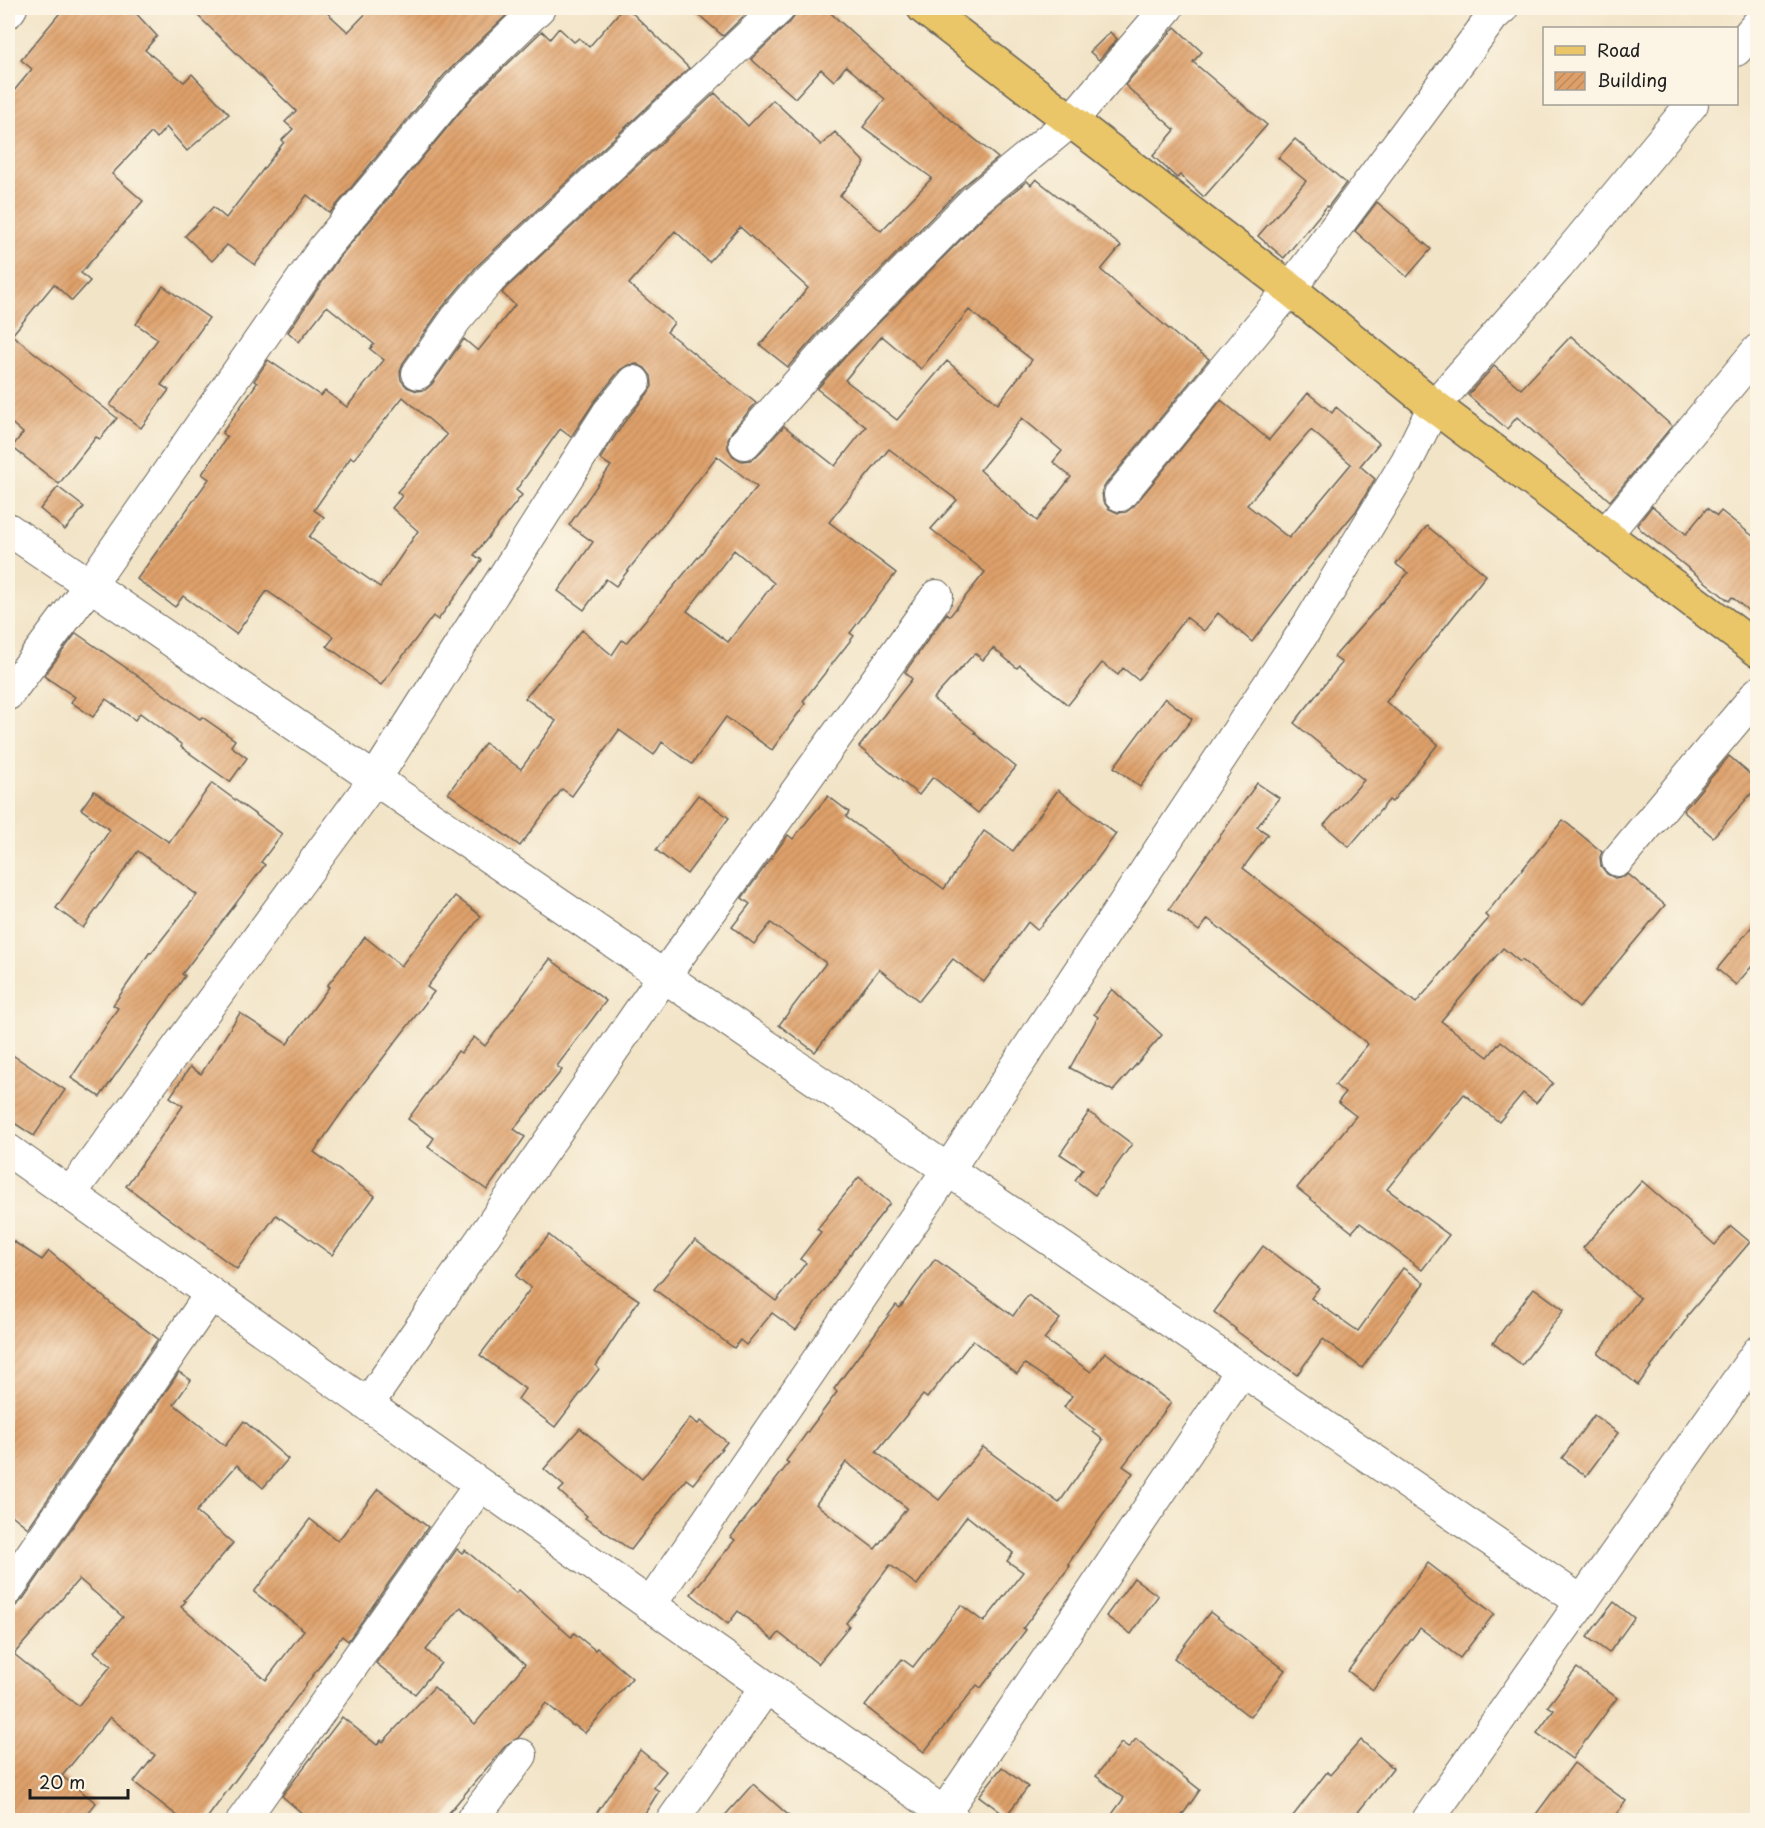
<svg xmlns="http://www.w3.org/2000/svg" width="1765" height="1828" font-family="'Playpen Sans',sans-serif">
<defs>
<pattern id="building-hatch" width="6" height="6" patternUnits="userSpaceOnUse" patternTransform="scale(1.5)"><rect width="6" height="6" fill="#dea06a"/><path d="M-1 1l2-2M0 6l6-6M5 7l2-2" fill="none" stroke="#be895b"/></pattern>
</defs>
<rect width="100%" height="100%" fill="#fcf5e5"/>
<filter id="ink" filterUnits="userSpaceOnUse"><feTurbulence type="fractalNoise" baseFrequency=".0167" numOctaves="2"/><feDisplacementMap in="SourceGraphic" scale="12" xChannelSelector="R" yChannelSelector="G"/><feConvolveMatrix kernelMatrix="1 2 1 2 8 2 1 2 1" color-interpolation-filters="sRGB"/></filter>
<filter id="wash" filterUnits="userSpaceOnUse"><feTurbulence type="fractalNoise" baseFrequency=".008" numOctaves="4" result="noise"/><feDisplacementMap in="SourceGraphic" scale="24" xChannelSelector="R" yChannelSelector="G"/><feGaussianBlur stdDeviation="1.35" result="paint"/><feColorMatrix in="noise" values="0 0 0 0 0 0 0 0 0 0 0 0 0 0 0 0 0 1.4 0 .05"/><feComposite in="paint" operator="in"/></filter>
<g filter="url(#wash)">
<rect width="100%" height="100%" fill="#f2e4c7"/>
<g id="blocks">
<g fill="url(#building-hatch)" fill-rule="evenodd">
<path d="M64,8h67l26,28 -12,14 39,32 8,-8 37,40 -42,37 -21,-24 -9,11 -6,-5 -39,41 31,27 -62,72 9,8 -18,20 -18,-17 -42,51 105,83 -17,21 -4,-2 -37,47 -47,-37 11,-14 -15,-13v-322l24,-29 -11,-9z"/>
<path d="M190,8h132l26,24 23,-24h143l-70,67 -114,138 -23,-18 -52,70 -28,-20 -15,16 -27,-25 28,-29 13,11 58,-76 -2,-2 11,-11 -8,-7 11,-11z"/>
<path d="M623,8h4l62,60 -212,198 -36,43 -38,54 -3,9 1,8 6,7 10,4 8,-1 7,-6 32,-45 14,12 37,-46 -13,-12 2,-3 211,-197 33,33 25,-26 48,45 14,-13 30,31 -25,33 41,35 51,-53 -69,-51 22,-28 -39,-33 -12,15 -13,-12 -26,29 -44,-39 40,-38 5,-7v-6h29l103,93 70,57 -37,30 -142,144 -31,35 -28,-22 48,-57 -68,-61 -31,35 -34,-31 -46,53 45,39 -7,9 89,71 -24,28 -4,8v9l5,8 9,5 9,-1 7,-5 26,-29 51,40 31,-39 -49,-38 28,-32 141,-143 41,-33 4,4 5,-6 85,67 -20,24 76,66 32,23 -103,125 -4,7 1,10 6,8 9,4 8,-1 8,-6 87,-106 48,40 39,-47 24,20 4,-6 43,36 -19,23 15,13 -19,32 -53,64 -51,67 -34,-29 -14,18 -18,-14 -48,63 -15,-12 -5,7 -16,-12 -34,42 -48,-40 -3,3 -24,-20 -10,12 -8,-7 -42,46 43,33 -2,1 42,34 -38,46 -45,-36 -14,18 -60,-48 53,-68 -7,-7 42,-59 3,3 35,-44 -54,-43 26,-29 -68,-51 -60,73 67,51 -46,60 4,3 -51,65 2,3 -33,46 -46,-33 -34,47 -30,-22 -8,13 -35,-25 -47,66 -10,-7 -42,57 -72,-53 37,-50 36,26 35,-48 -31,-23 57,-68 30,25 10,-15 4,3 131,-156 -40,-31 -101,130 -10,-7 -22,31 -26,-19 35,-49 -24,-17 42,-59 -11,-7 23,-35 25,-31 4,-7 -1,-10 -6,-8 -8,-4 -9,1 -8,5 -26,32 -23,35 -11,-8 -44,61 6,5 -48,60 8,5 -44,60 -5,-4 -52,69 -54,-39 7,-9 -67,-46 -31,43 -53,-38 -8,11 -38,-28 72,-100 -7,-5 25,-37 -5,-4 35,-50 -3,-2 14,-21 53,36 4,-5 22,16 37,-47 -14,-11 4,-5 -47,-38 -28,36 -11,-10 50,-73 133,-160 71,-68 8,8 9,-11 15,14 5,-4 10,9zM969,310l63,50 -34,44 -51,-43 -50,59 -52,-40 37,-44 39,33zM403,397l44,38 -50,57 5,4 -10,12 26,23 -38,56 -71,-50 15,-20 -10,-7 37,-53 3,2zM1022,418l40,33 -9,11 18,15 -34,44 -57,-51zM1311,430l40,34 -62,74 -42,-33zM734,550l40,33 -46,59 -41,-31z"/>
<path d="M691,8h58l2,1 -28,27z"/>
<path d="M1175,27l27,25 -9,10 74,63 -63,72 -24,-22 -3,3 -24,-22 22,-26 -50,-45z"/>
<path d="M1110,32l7,7 -18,21 -9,-8z"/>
<path d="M1295,139l51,44 -18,24 -1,-1 -43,52 -26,-22 48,-55 -28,-23z"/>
<path d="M1377,202l54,47 -24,28 -52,-46z"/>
<path d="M163,286l46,32 -48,67 8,5 -28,38 -31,-23 48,-66 -22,-15z"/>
<path d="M1571,336l101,90 -62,75 -93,-84 -10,12 -39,-34 26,-29 27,23z"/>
<path d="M58,487l26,20 -19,23 -25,-21z"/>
<path d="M1652,506l34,28 21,-26 10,8 4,-5 37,29v79l-26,-22 -3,4 -88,-71 -4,-5z"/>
<path d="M1427,526l59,49 -100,127 52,42 -46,58 -3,-2 -40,47 -25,-22 40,-45 -70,-57 48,-60 -8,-6 74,-84 -12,-9z"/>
<path d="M76,633l124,86 2,-2 33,23 -4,6 16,12 -17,24 -49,-35 1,-2 -42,-32 -5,7 -29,-21 -13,18 -22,-15 4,-5 -31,-21z"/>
<path d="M1165,698l27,21 -52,68 -26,-20z"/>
<path d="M1729,756l29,25v5l-45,51 -30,-26z"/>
<path d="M212,783l70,51 -21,28 4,3 -83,109 3,2 -85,121 -29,-19 47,-70 -5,-3 37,-53 1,1 46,-58 -59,-44 -55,77 -27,-20 54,-78 -29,-21 13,-18 75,51z"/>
<path d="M1257,783l22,15 -22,29 11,7 -25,34 173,135 73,-85 -4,-3 78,-95 39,32 -2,5 1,9 6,8 8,4 9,-1 4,-3 37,31 -86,103 -57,-48 -2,2 -17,-14 -62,73 47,36 13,-16 52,42 -17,20 -13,-10 -24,29 -35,-28 -77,95 62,46 -27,35 -62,-47 -8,9 -55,-44 59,-72 -18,-14 7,-9 -10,-8 33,-41 -160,-125 -9,12 -30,-22z"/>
<path d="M1058,790l58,44 -27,36 -52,60 -9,-8 -44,60 -31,-23 -34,42 -40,-32 -64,83 -36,-27 47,-62 -55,-40 -17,21 -22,-17 18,-23 -8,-6 46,-63 5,4 35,-43 21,16 -3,5 98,72 40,-58 29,20z"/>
<path d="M698,795l31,23 -42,56 -31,-24z"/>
<path d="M455,896l26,20 -54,71 7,5 -85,110 -35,50 61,44 -43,59 -56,-40 -39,54 -111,-83 57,-80 -13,-9 20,-30 11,7 39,-61 47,31 42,-57 -2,-1 38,-49 36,29z"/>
<path d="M1758,919v40l-22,26 -19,-16z"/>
<path d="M550,959l56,42 -49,65 5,4 -48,59 11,8 -38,53 -59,-43 6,-9 -26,-19 50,-68 3,2 13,-16 11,9z"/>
<path d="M1112,989l50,46 -49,56 -43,-23 28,-51 -4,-3z"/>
<path d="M8,1052l57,38 -31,46 -26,-17z"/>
<path d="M1089,1112l43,32 -37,51 -20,-15 8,-11 -23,-15z"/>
<path d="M859,1177l31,26 -36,46 -58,81 -24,-17 -26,32 -6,-5 -6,8 -80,-59 41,-49 81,61 30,-38 -6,-4 21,-27 -4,-3z"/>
<path d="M1642,1181l73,64 16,-19 19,16 -63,74 1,1 -50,68 -40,-32 42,-55 -57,-50z"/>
<path d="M549,1235l35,29 55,36 -43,66 3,3 -44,58 -37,-28 7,-10 -45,-34 51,-67 -15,-12z"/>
<path d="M8,1238l34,22 7,-9 64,54 45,34 -130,189 -20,-16z"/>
<path d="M1263,1246l56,42 -8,10 47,33 45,-63 21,15 -62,85 -39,-29 -26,36 -62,-45 1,-1 -22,-17z"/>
<path d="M935,1259l78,57 15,-21 32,24 -16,20 47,33 14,-20 66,51 -48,63 10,7 -65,91 2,2 -47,62 3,2 -45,58 -4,-3 -53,67 -59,-46 37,-47 11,8 48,-62 23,17 39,-50 -16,-11 6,-8 -46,-37 -50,69 -27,-20 -44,58 3,3 -31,38 -39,-31 -6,7 -35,-29 -10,13 -37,-30 44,-54 -4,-3 58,-74 -3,-2 51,-69 -3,-3 62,-84 4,3zM973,1340l44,34 8,-10 47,32 -8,11 31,23 -2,2 10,8 -44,63 -76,-56 -44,53 -63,-48 47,-57 4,3zM846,1462l61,46 -32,41 -59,-45z"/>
<path d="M1534,1288l30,22 -42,55 -29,-22z"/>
<path d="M179,1372l12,8 -17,24 51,42 19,-25 44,38 -25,29 -26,-23 -41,47 37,31 -49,57 2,1 -5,6 85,73 38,-50 -50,-38 56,-73 28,22 40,-52 50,38 -80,114 -6,-5 -137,185h-21l-50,-39 21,-27 -45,-38 -48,59 34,27 -14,18h-74v-208l15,-14zM79,1579l44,38 -29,35 17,14 -33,40 -64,-52z"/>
<path d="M1594,1415l24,18 -32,43 -24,-18z"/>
<path d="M690,1418l8,6 3,-3 26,21 -34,42 -7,-5 -55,71 -46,-32 2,-2 -28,-25 5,-5 -20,-17 36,-41 62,51z"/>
<path d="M457,1549l5,4 3,-3 51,43 3,-3 52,47 3,-4 21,17 2,-2 35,30 -47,55 -11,-8 -1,1 -27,-23 -28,35 -11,6 -65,77h-131l-29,-25 60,-79 35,28 4,-5 2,2 51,-55 41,37 50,-60 -64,-57 -35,43 15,13 -26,31 -39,-31z"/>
<path d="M1428,1563l66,51 -34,44 -40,-30 -47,62 -25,-19z"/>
<path d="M1134,1578l24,18 -27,38 -25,-18z"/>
<path d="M1614,1602l20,16 -25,35 -22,-16z"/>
<path d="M1210,1612l75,58 -35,47 -76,-59z"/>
<path d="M1577,1668l40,30 -45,61 -35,-26 17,-23 -6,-4z"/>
<path d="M1136,1739l64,51 -22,31h-71l17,-23 -28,-22 25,-33 7,5z"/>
<path d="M1361,1740l32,28 -42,53h-62l38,-49 3,3z"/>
<path d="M640,1750l26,21 -13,16 6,4 -19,30h-49z"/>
<path d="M1574,1763l52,38 -15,20h-80z"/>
<path d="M1002,1767l26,20 -22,29 -27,-20z"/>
<path d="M753,1784l42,37h-75z"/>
</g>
</g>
</g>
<g filter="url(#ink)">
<use href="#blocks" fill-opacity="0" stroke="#676258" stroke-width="1.5"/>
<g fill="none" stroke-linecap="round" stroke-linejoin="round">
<g stroke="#676258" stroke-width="34">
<g id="minor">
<path d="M8,12l3,-4"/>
<path d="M1736,50l22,-26"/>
<path d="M418,373l38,-54 35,-41 288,-270"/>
<path d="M745,443l87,-98 142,-144 97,-80 96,-113"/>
<path d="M1120,495l170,-206 203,-273 9,-8"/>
<path d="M8,529l1574,1073"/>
<path d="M1605,535l153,-185"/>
<path d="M8,694l82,-109 234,-337 134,-161 81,-79"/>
<path d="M1618,860l140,-167"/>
<path d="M8,1150l946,670"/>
<path d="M70,1194l305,-415 233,-366 26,-31"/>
<path d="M367,1405l297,-429 273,-380"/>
<path d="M8,1589l203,-295"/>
<path d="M650,1605l298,-435 361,-546 98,-163 27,-55 124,-140 134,-162"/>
<path d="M944,1813l298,-443"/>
<path d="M243,1820l237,-335"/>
<path d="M472,1820l49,-65"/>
<path d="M673,1820l93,-133"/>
<path d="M1428,1820l330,-468"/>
</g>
</g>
<g stroke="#676258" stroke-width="36">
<path id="primary" d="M924,8l366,281 144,117 324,244"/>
</g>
<use href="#minor" stroke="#fff" stroke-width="32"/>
<use href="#primary" stroke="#eac669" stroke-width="33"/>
</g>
</g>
<rect width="1765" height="1828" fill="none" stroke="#fcf5e5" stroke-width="30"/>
<rect x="1543" y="27" width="195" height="78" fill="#fcf5e5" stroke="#a29e95" stroke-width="1.5"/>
<rect x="1555" y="46" width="30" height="9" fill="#eac669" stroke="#a29e95" stroke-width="1.5"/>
<text x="1597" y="57" font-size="18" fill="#1c1c1c">Road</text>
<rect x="1555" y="72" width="30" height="18" fill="url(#building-hatch)" stroke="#a29e95" stroke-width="1.5"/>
<text x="1597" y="87" font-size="18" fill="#1c1c1c">Building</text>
<path d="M30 1789v9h98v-9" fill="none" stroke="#1c1c1c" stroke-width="3"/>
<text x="39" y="1789" font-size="18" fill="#1c1c1c" stroke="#fcf5e5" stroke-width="4.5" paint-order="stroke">20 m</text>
</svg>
